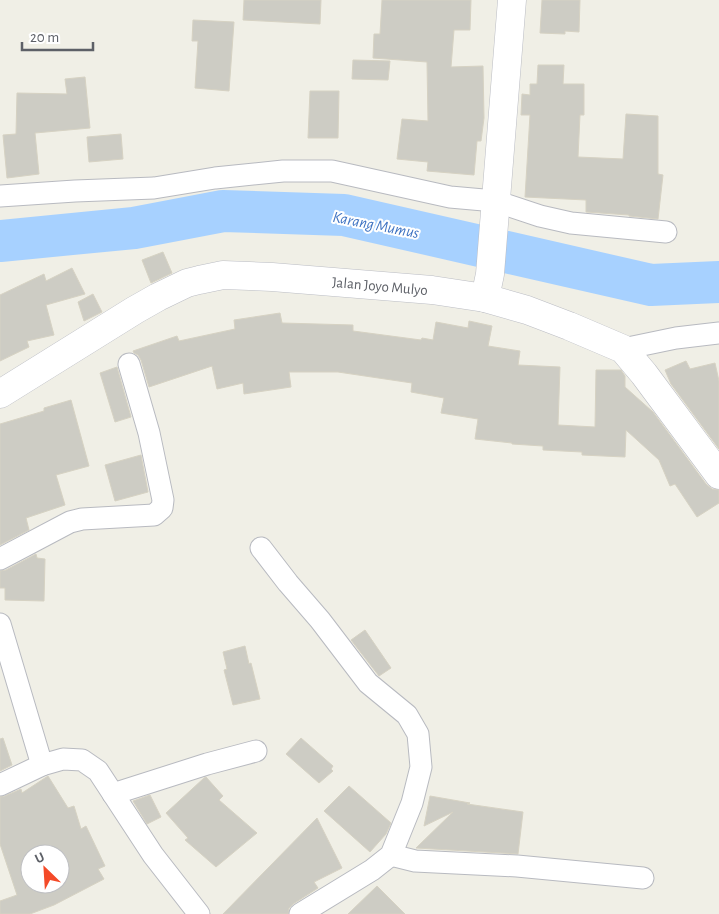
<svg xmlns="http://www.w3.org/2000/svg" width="719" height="914" font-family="'Alegreya Sans',sans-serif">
<rect width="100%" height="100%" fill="#f0efe6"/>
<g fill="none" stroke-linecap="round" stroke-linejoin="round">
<path stroke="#a7d1ff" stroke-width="42" d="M0,241l134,-13 89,-17 121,4 307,70 68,-3"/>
</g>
<g fill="#cdccc4" stroke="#d6d2c3" fill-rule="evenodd">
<path d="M244,0h77l-1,24 -77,-4z"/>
<path d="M382,0h89l-1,30h-16l-3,37 32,-1 1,52 -3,23h-4l-3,34 -47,-4 1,-9 -31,-3 5,-40 26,2 -1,-59 -54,-4 1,-24h6z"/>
<path d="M542,0h38l-1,32 -14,-1v3l-25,-1z"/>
<path d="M193,20l41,2 -5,69 -34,-3 3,-47h-6z"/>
<path d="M353,60l37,1 -2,19 -36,-1z"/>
<path d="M538,65h26l-1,19h21v31h-4l-2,42 45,2 3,-45 32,2v58l5,1 -5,44 -29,-3v-1l-43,-3v-12l-61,-3 5,-82h-9l1,-21 8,1v-11h7z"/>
<path d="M85,77l5,51 -55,5 4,41 -32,4 -4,-43 13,-1 1,-41 50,1 -2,-15z"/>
<path d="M310,91h29l-1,47h-30z"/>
<path d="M121,134l2,25 -34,3 -2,-25z"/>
<path d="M163,252l9,21 -21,10 -9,-23z"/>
<path d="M72,268l13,26 -39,11 8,30 -27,6 2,6 -29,14v-66l44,-21 2,7z"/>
<path d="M93,294l9,18 -18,9 -6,-19z"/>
<path d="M280,313l2,10 71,2v6l68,9 1,-2 11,2 3,-18 32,6 1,-7 23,5 -4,20 32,5 -2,14 42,2 -2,58 37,2 1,-57h25l4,6v11l28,25 53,72 6,5 7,1v13l-22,14 -22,-33 -5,2 -11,-26 -33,-30 -1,27 -43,-2v-3l-39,-2v-4l-31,-2v-1l-37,-4 3,-20 -37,-6 3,-15 -33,-6 1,-9 -74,-11h-49l2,15 -47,7 -1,-11 -26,6 -5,-23 -63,21 -8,-27 -3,-5 -4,-2 -1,-2 44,-15 2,5 56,-12 -1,-9z"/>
<path d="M686,361l4,8 25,-6 4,18v68l-48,-65 -6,-14z"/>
<path d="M117,367l14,50 -16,5 -15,-49z"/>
<path d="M71,400l18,66 -33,9 9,30 -39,13 3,12 -29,15v-121l44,-13v-3z"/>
<path d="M141,455l7,37 -33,9 -10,-36z"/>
<path d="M36,554l1,4 8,1 -1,42 -39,-1v-12h-5v-17l6,-1z"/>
<path d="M365,630l26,38 -12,8 -28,-36z"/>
<path d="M245,646l4,18 2,-1 9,36 -27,6 -9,-35 3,-1 -4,-17z"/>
<path d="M3,738l9,27 -12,6v-32z"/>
<path d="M301,738l32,28 -2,3 2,2 -14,12 -33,-29z"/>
<path d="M48,776l20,32 6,-2 7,23 5,-3 19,40 -7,3 6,10 -50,26 -24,9h-30v-13l17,-6 -17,-51v-47l5,-1 16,-7 1,4zM30,854h30v30h-30z"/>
<path d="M206,777l17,19 -4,4 38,33 -41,34 -31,-27 3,-2 -22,-25 38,-35z"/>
<path d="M349,786l42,37 -5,11 -16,18 -46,-41z"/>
<path d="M150,795l11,22 -14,7 -14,-23z"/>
<path d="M430,796l40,7 -3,1 56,8 -5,42 -102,-6 37,-36 -29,14z"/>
<path d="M317,818l25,50 -28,14 4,6 -25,16 -4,4 -1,6h-65z"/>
<path d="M377,886l28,28h-57z"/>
</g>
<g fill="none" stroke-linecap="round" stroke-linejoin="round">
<g stroke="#b8bac0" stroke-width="23">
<g id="street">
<path d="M0,196l75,-5 79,-3 61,-10 68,-7h49l118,26 45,4 45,15 31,7 95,9"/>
<path d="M623,349l53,-11 43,-5"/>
<path d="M261,548l27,35 32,37 48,63 39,32 11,19 3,33 -9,36 -21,52 -19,15 -72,44"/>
<path d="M0,559l70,-37 12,-3 72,-4 8,-7 1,-8 -14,-67 -20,-69"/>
<path d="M0,624l42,141 21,-6 19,1 16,11 55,84 46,59"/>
<path d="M0,785l42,-20"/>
<path d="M113,794l94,-30 49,-13"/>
<path d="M391,855l24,6 102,5 126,12"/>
</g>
</g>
<g stroke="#bbbdc4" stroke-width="29">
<g id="secondary">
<path d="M485,298l5,-24 22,-274"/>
<path d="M0,394l135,-84 23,-13 29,-14 12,-3 24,-5 49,2 160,13 53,8 42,12 42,16 54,23 21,25 75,101"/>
</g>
</g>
<use href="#street" stroke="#fff" stroke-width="21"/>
<use href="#secondary" stroke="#fff" stroke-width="28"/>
</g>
<g text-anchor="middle" stroke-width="4" stroke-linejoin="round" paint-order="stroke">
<g font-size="15" fill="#5d6067" stroke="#fff">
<text transform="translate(380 286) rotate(5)" y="5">Jalan Joyo Mulyo</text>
</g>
<g font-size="16" font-style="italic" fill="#3f73c2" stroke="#fff">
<text transform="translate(376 224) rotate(11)" y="6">Karang Mumus</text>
</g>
</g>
<g transform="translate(45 869) rotate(335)"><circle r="24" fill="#ffffff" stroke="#bebfc2"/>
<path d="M0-4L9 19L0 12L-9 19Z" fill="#f44a28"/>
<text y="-8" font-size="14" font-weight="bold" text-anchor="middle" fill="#5d6067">U</text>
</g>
<path d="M22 42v8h71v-8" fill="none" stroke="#5d6067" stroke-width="2.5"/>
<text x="30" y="42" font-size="15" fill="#5d6067" stroke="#ffffff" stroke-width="4" paint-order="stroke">20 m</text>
</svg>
